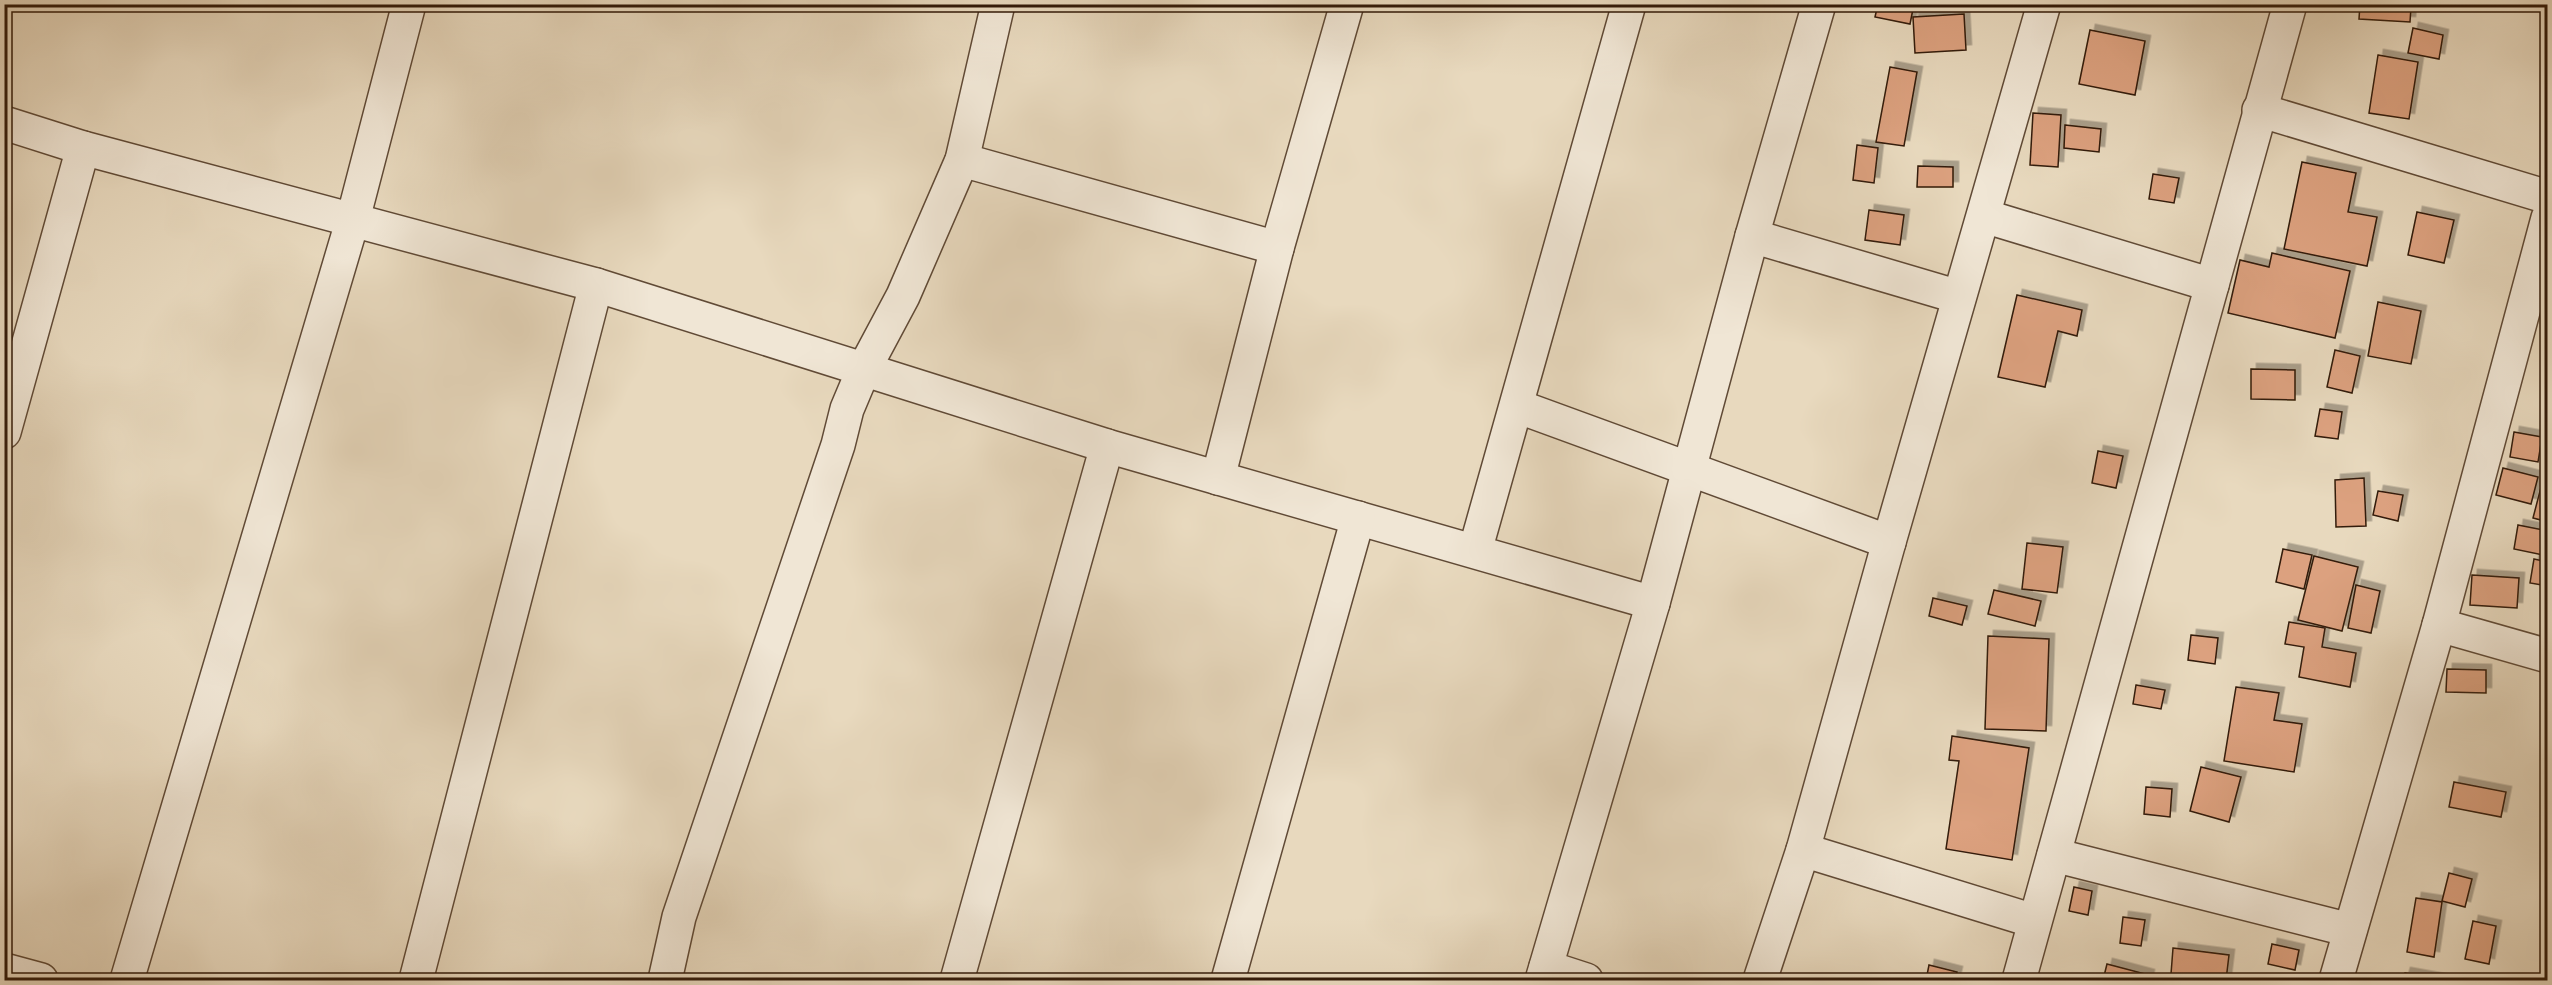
<svg xmlns="http://www.w3.org/2000/svg" width="2552" height="985" font-family="'IM FELL Double Pica',serif">
<defs>
<filter id="shadow"><feDropShadow dx="5.5" dy="-5.5" stdDeviation="0" flood-color="#0004"/></filter>
</defs>
<rect width="100%" height="100%" fill="#e8d9be"/>
<filter id="stains"><feTurbulence type="fractalNoise" baseFrequency=".00333" numOctaves="4"/><feColorMatrix values="0 0 0 0 .2 0 0 0 0 .09 0 0 0 0 .02 0 0 0 .5 -.17"/></filter>
<radialGradient id="worn" r=".72"><stop offset=".6" stop-color="#630" stop-opacity="0"/><stop offset="1" stop-color="#630" stop-opacity=".3"/></radialGradient>
<g fill="#dca17f" stroke="#321a09" stroke-width="1.5" filter="url(#shadow)">
<path d="M1878,4h36l-4,20 -35,-7z"/>
<path d="M2360,4l51,3 -1,15 -51,-3z"/>
<path d="M1964,14l2,36 -51,3 -2,-36z"/>
<path d="M2413,28l30,7 -4,24 -31,-6z"/>
<path d="M2090,30l55,11 -10,54 -56,-11z"/>
<path d="M2378,55l40,7 -9,57 -40,-6z"/>
<path d="M1890,67l27,5 -13,74 -28,-4z"/>
<path d="M2033,113l28,2 -3,52 -28,-2z"/>
<path d="M2065,125l36,4 -2,23 -35,-4z"/>
<path d="M1857,145l21,3 -4,35 -21,-3z"/>
<path d="M2302,162l54,11 -8,39 29,5 -10,49 -83,-17z"/>
<path d="M1918,166l35,1v20h-36z"/>
<path d="M2153,174l26,4 -5,25 -25,-4z"/>
<path d="M1869,210l35,5 -4,30 -35,-5z"/>
<path d="M2417,212l37,8 -10,43 -36,-8z"/>
<path d="M2272,253l78,18 -15,67 -107,-25 12,-53 29,7z"/>
<path d="M2017,295l65,15 -5,26 -19,-5 -13,56 -47,-10z"/>
<path d="M2378,302l43,9 -10,53 -43,-8z"/>
<path d="M2335,350l25,6 -8,37 -25,-6z"/>
<path d="M2251,369l44,1v30l-44,-1z"/>
<path d="M2320,409l22,3 -4,27 -23,-3z"/>
<path d="M2514,432l28,5 -4,25 -28,-5z"/>
<path d="M2098,451l25,5 -7,32 -24,-5z"/>
<path d="M2547,464h1v58l-15,-4z"/>
<path d="M2503,468l35,9 -7,27 -35,-9z"/>
<path d="M2364,478l2,48 -30,1 -1,-47z"/>
<path d="M2378,491l25,4 -5,26 -25,-6z"/>
<path d="M2518,525l30,6v25l-34,-7z"/>
<path d="M2027,543l36,4 -6,46 -35,-4z"/>
<path d="M2283,549l29,6 -8,34 -28,-7z"/>
<path d="M2314,556l44,11 -16,64 -44,-11z"/>
<path d="M2534,559l14,3v24l-18,-3z"/>
<path d="M2472,575l47,3 -2,30 -47,-3z"/>
<path d="M2356,585l24,6 -9,42 -23,-5z"/>
<path d="M1994,590l47,11 -6,25 -47,-12z"/>
<path d="M1933,598l34,8 -5,19 -33,-9z"/>
<path d="M2289,622l36,6 -3,19 34,6 -6,34 -51,-10 5,-30 -19,-3z"/>
<path d="M2191,635l27,3 -3,26 -27,-4z"/>
<path d="M1988,636l61,3 -3,92 -61,-2z"/>
<path d="M2447,669l39,1v23l-40,-1z"/>
<path d="M2136,685l29,5 -4,19 -28,-5z"/>
<path d="M2236,687l43,6 -5,27 28,4 -8,48 -70,-11z"/>
<path d="M1952,736l77,12 -17,112 -66,-11 13,-88 -10,-1z"/>
<path d="M2201,767l40,10 -12,45 -39,-11z"/>
<path d="M2454,782l52,10 -5,25 -52,-10z"/>
<path d="M2146,787l26,2 -2,28 -26,-3z"/>
<path d="M2449,873l23,6 -7,28 -23,-6z"/>
<path d="M2074,887l18,4 -4,24 -19,-4z"/>
<path d="M2416,898l26,4 -8,55 -27,-5z"/>
<path d="M2123,917l22,3 -4,26 -21,-3z"/>
<path d="M2473,921l23,5 -7,38 -24,-5z"/>
<path d="M2272,944l27,6 -4,20 -27,-6z"/>
<path d="M2173,948l56,7 -3,25 -55,-6z"/>
<path d="M2107,964l42,11 -1,5h-45z"/>
<path d="M1929,965l28,7 -2,8h-29z"/>
<path d="M2405,973l39,7h-41z"/>
</g>
<g fill="none" stroke-linecap="round" stroke-linejoin="round">
<g stroke="#604a36" stroke-width="36">
<g id="street">
<path d="M2259,110l289,87"/>
<path d="M4,123l79,25 513,137 511,161 546,157"/>
<path d="M962,160l315,88"/>
<path d="M1984,216l228,69"/>
<path d="M1752,236l207,61"/>
<path d="M1517,406l372,136"/>
<path d="M4,432l79,-284"/>
<path d="M1218,478l59,-230 70,-244"/>
<path d="M1475,551l154,-547"/>
<path d="M2439,625l109,31"/>
<path d="M1803,850l231,71"/>
<path d="M2054,855l296,75"/>
<path d="M1546,967l40,13"/>
<path d="M4,970l37,10"/>
<path d="M127,980l226,-761 56,-215"/>
<path d="M416,980l180,-695"/>
<path d="M665,980l14,-63 159,-472 9,-36 16,-38 40,-75 59,-136 36,-156"/>
<path d="M957,980l150,-534"/>
<path d="M1228,980l130,-462"/>
<path d="M1542,980l111,-377 99,-367 67,-232"/>
<path d="M1760,980l43,-130 86,-308 155,-538"/>
<path d="M2019,980l271,-976"/>
<path d="M2336,980l103,-355 109,-407"/>
</g>
</g>
<use href="#street" stroke="#f0e6d5" stroke-width="33"/>
</g>
<rect width="2552" height="985" fill="none" stroke="#e8d9be" stroke-width="24"/>
<rect x="6" y="6" width="2540" height="973" fill="none" stroke="#321a09" stroke-width="3"/>
<rect x="12" y="12" width="2528" height="961" fill="none" stroke="#321a09" stroke-width="1.5"/>
<rect width="100%" height="100%" filter="url(#stains)"/>
<rect width="100%" height="100%" fill="url(#worn)"/>
</svg>
